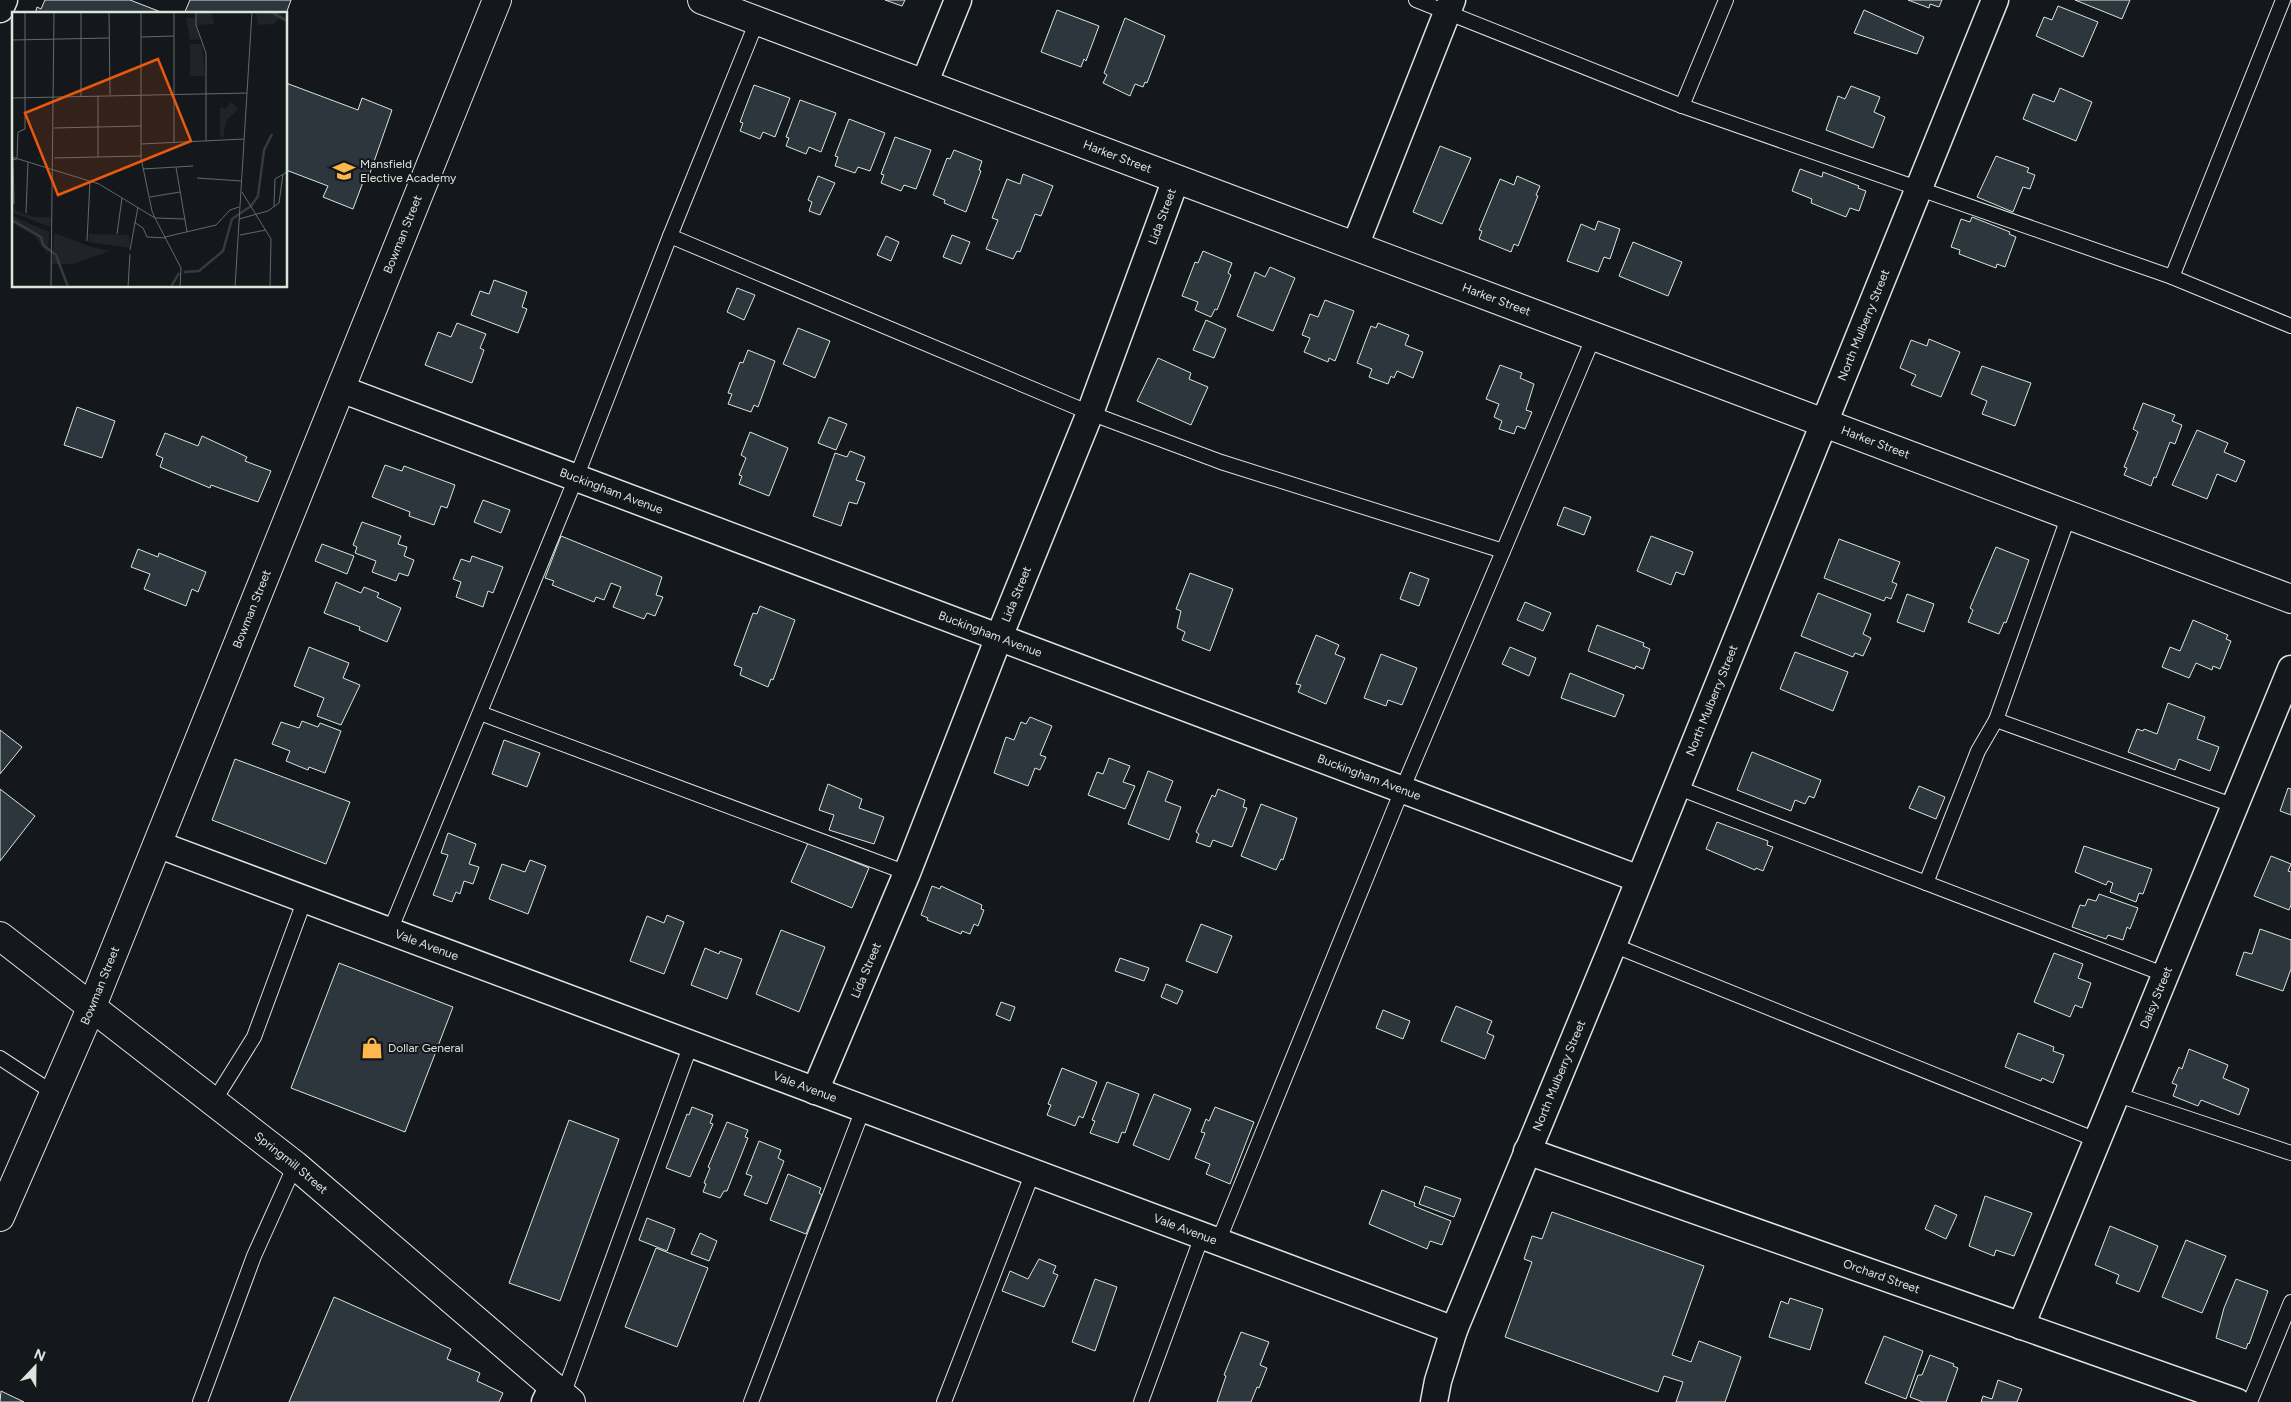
<svg xmlns="http://www.w3.org/2000/svg" width="2291" height="1402" font-family="Figtree,sans-serif">
<rect width="100%" height="100%" fill="#14181c"/>
<g fill="#2c363c" stroke="#d8e6dc">
<path d="M45,0h85l36,14h-131l2,-7 4,2z"/>
<path d="M190,0h101l-5,14h-102z"/>
<path d="M885,0h20l-3,6z"/>
<path d="M1908,0h34l-3,7 -9,-3 -1,4z"/>
<path d="M2075,0h55l-8,19z"/>
<path d="M2058,6l40,16 -15,35 -47,-21 8,-19 8,3z"/>
<path d="M1057,10l42,16 -13,35 -2,-2 -3,8 -40,-15z"/>
<path d="M1864,10l60,27 -7,17 -63,-21z"/>
<path d="M1125,18l40,18 -18,47 -2,-1 -2,5 -8,-3 -5,12 -27,-13 4,-8 -3,-2z"/>
<path d="M286,83l72,27 4,-12 30,12 -23,66 -3,-2 -13,35 -30,-12 5,-11 -42,-16z"/>
<path d="M754,85l36,13 -15,39 -12,-5 -3,7 -20,-8 3,-8 -3,-1z"/>
<path d="M1851,86l29,11 -6,15 11,5 -12,31 -47,-18 12,-34 7,3z"/>
<path d="M2060,88l32,14 -16,39 -53,-22 10,-25 21,8z"/>
<path d="M800,100l36,13 -15,39 -12,-5 -3,7 -20,-8 3,-8 -3,-1z"/>
<path d="M849,119l36,14 -15,38 -12,-4 -3,6 -20,-7 3,-9 -3,-1z"/>
<path d="M895,137l36,13 -15,39 -12,-4 -3,6 -20,-8 3,-8 -3,-1z"/>
<path d="M1440,146l31,12 -29,66 -29,-12z"/>
<path d="M954,150l28,11 -3,9 2,1 -15,41 -22,-9 1,-3 -12,-5 14,-37 3,1z"/>
<path d="M1996,156l33,12 -2,4 8,3 -5,14 -7,-2 -10,25 -36,-15z"/>
<path d="M1800,169l22,8 1,-5 36,14 -1,2 8,3 -7,20 -9,-3 -4,9 -35,-14 1,-4 -20,-8z"/>
<path d="M1023,174l30,12 -12,30 -6,-2 -15,38 -3,-1 -4,8 -27,-10 12,-29 -6,-2 15,-39 13,5z"/>
<path d="M818,176l17,7 -15,32 -11,-4 3,-9 -4,-2z"/>
<path d="M1517,176l23,10 -4,9 2,1 -20,50 -4,-2 -3,8 -32,-13 3,-8 -3,-1 21,-51 14,6z"/>
<path d="M1972,217l38,15 -1,2 7,3 -11,30 -8,-3 -1,4 -37,-14 1,-4 -9,-3 10,-28 9,3z"/>
<path d="M1598,221l22,8 -10,30 -6,-2 -6,15 -31,-11 14,-37 14,6z"/>
<path d="M952,235l18,7 -9,22 -18,-7z"/>
<path d="M886,236l13,6 -8,19 -14,-6z"/>
<path d="M1633,242l49,20 -14,34 -49,-20z"/>
<path d="M1203,251l29,12 -4,10 3,2 -14,35 -2,-1 -4,8 -16,-7 3,-8 -16,-6 13,-34 3,1z"/>
<path d="M1270,267l25,11 -22,53 -36,-15 18,-44 10,5z"/>
<path d="M494,280l33,12 -5,15 5,2 -9,24 -47,-18 9,-24 9,3z"/>
<path d="M737,288l18,7 -11,25 -17,-8z"/>
<path d="M1325,300l29,11 -19,50 -6,-3 -1,4 -24,-10 6,-14 -8,-3 8,-21 8,3z"/>
<path d="M1206,320l20,9 -12,29 -21,-8z"/>
<path d="M457,323l29,11 -6,14 4,2 -12,33 -47,-18 13,-33 13,5z"/>
<path d="M1378,323l31,12 -4,10 18,7 -10,26 -16,-7 -3,7 -3,-2 -3,8 -19,-7 3,-8 -15,-6 14,-37 5,2z"/>
<path d="M798,328l32,13 -15,37 -32,-14z"/>
<path d="M1929,339l31,13 -19,45 -30,-12 5,-10 -16,-7 11,-28 16,6z"/>
<path d="M748,350l27,11 -17,46 -4,-2 -3,7 -23,-8 4,-10 -4,-1 12,-31 3,1z"/>
<path d="M1158,358l33,15 -2,6 19,8 -17,38 -54,-24z"/>
<path d="M1500,365l22,8 -2,5 14,6 -8,26 6,2 -7,17 -8,-3 -3,8 -15,-5 3,-8 -8,-4 5,-13 -13,-5z"/>
<path d="M1982,366l49,17 -16,43 -33,-12 5,-13 -16,-7z"/>
<path d="M2143,403l32,12 -3,6 10,4 -7,19 -5,-2 -14,36 -2,-1 -3,9 -27,-11 3,-7 -3,-1 14,-35 -5,-3z"/>
<path d="M77,407l38,14 -13,37 -38,-13z"/>
<path d="M829,417l18,7 -11,26 -18,-7z"/>
<path d="M2197,430l31,13 -4,9 21,9 -9,21 -19,-8 -10,25 -35,-14z"/>
<path d="M750,432l38,16 -19,48 -30,-12 3,-8 -3,-1 7,-17 -5,-3z"/>
<path d="M165,433l33,13 4,-10 45,21 -2,4 26,10 -13,31 -47,-17 -1,3 -50,-21 3,-9 -7,-3z"/>
<path d="M850,451l15,6 -9,23 9,3 -8,21 -8,-2 -8,24 -28,-10 22,-63 12,4z"/>
<path d="M385,465l17,6 2,-5 51,19 -8,23 -6,-2 -7,19 -25,-9 1,-4 -38,-15z"/>
<path d="M483,500l27,10 -9,23 -27,-11z"/>
<path d="M1564,507l27,10 -7,18 -27,-10z"/>
<path d="M362,522l39,14 -3,8 9,3 -3,9 10,4 -6,16 -9,-3 -3,8 -24,-9 4,-11 -21,-8 2,-6 -4,-2z"/>
<path d="M561,536l101,41 -6,18 7,2 -8,19 -8,-3 -3,6 -31,-12 8,-20 -10,-4 -7,17 -8,-3 -2,5 -42,-17 2,-4 -9,-3z"/>
<path d="M1651,536l42,16 -9,23 -8,-3 -5,13 -34,-14z"/>
<path d="M1839,539l61,23 -8,20 5,2 -6,15 -5,-2 -2,4 -60,-23z"/>
<path d="M322,544l32,12 -7,18 -32,-13z"/>
<path d="M1996,547l33,13 -23,63 -2,-1 -5,12 -31,-12 5,-12 -3,-2z"/>
<path d="M138,549l20,8 1,-4 47,19 -8,20 -6,-3 -6,17 -42,-17 6,-15 -19,-7z"/>
<path d="M472,556l31,11 -10,26 -5,-2 -5,16 -27,-10 5,-15 -8,-3 8,-20 9,3z"/>
<path d="M1410,572l19,7 -10,27 -19,-7z"/>
<path d="M1190,573l43,16 -23,62 -28,-11 3,-8 -8,-4 4,-17 -5,-2z"/>
<path d="M336,582l25,11 3,-6 15,6 -2,4 24,11 -14,34 -28,-12 1,-3 -36,-14z"/>
<path d="M1818,593l53,21 -8,20 8,4 -8,18 -8,-3 -2,4 -52,-21z"/>
<path d="M1907,594l27,10 -10,28 -27,-10z"/>
<path d="M1525,602l26,11 -8,18 -26,-11z"/>
<path d="M760,606l35,14 -22,60 -2,-1 -3,8 -28,-12 2,-7 -8,-3 19,-52 4,1z"/>
<path d="M2193,620l35,15 -2,4 5,2 -11,28 -7,-3 -1,4 -16,-7 -7,15 -27,-11 8,-20 10,4z"/>
<path d="M1597,625l47,18 -1,3 7,3 -7,20 -7,-3 -1,3 -47,-18z"/>
<path d="M1316,635l23,10 -4,9 10,4 -19,46 -28,-12 3,-7 -5,-1z"/>
<path d="M309,647l40,16 -6,15 17,7 -19,40 -24,-9 7,-18 -30,-12z"/>
<path d="M1510,647l26,11 -7,18 -27,-12z"/>
<path d="M1795,652l53,20 -15,39 -53,-22z"/>
<path d="M1381,654l36,14 -15,37 -14,-5 -2,6 -22,-8z"/>
<path d="M1570,673l54,22 -9,22 -54,-19z"/>
<path d="M2168,703l37,14 -8,22 22,8 -9,24 -31,-12 -4,11 -47,-18 9,-23 6,2 1,-2 13,5z"/>
<path d="M1030,717l22,9 -12,29 6,2 -6,13 -5,-2 -7,18 -34,-13 12,-36 8,3 7,-18 5,2z"/>
<path d="M302,721l16,6 2,-4 21,8 -16,42 -16,-6 -1,3 -22,-9 4,-10 -18,-7 9,-22 18,6z"/>
<path d="M0,730l22,17 -22,27z"/>
<path d="M504,740l36,13 -13,34 -35,-13z"/>
<path d="M1752,752l69,28 -7,18 -5,-2 -4,8 -10,-4 -4,11 -54,-21z"/>
<path d="M1109,758l21,8 -7,16 12,4 -10,23 -37,-14 9,-23 6,2z"/>
<path d="M235,759l115,43 -24,62 -114,-44z"/>
<path d="M1148,771l25,10 -8,20 16,6 -12,33 -41,-16z"/>
<path d="M828,784l34,15 -3,9 25,9 -10,27 -45,-14 5,-15 -15,-5z"/>
<path d="M1919,786l26,11 -9,22 -27,-11z"/>
<path d="M2288,788l3,1v26l-11,-4z"/>
<path d="M0,789l35,27 -35,45z"/>
<path d="M1218,789l27,11 -2,7 4,1 -15,39 -19,-7 -3,7 -14,-5 3,-8 -3,-2 16,-37 3,2z"/>
<path d="M1261,804l36,14 -14,42 -2,-1 -5,11 -35,-14z"/>
<path d="M1717,822l51,19 -1,4 6,2 -10,24 -7,-3 -1,2 -49,-21z"/>
<path d="M448,833l28,11 -7,20 10,3 -6,17 -9,-3 -4,13 -4,-2 -4,10 -19,-7 15,-40 -7,-2z"/>
<path d="M808,843l61,25 -17,40 -61,-26z"/>
<path d="M2084,846l68,23 -9,25 -4,-1 -3,9 -26,-10 3,-9 -5,-2 -2,4 -31,-13z"/>
<path d="M2271,856l20,8 -3,7 3,1v33l-2,5 -35,-14z"/>
<path d="M530,860l16,6 -18,48 -39,-15 13,-35 23,8z"/>
<path d="M932,886l8,3 1,-3 41,19 -1,4 3,1 -6,16 -4,-2 -4,10 -8,-3 -1,3 -34,-14 1,-2 -7,-3z"/>
<path d="M2099,894l39,14 -8,21 -3,-2 -4,13 -15,-5 -2,4 -34,-12 8,-22 5,1 3,-7 8,2z"/>
<path d="M667,915l17,7 -20,52 -34,-13 17,-45 17,7z"/>
<path d="M1201,924l31,12 -15,37 -31,-12z"/>
<path d="M2260,929l31,11v29l-8,22 -47,-16 8,-23 8,2z"/>
<path d="M781,930l44,17 -26,65 -43,-18z"/>
<path d="M705,948l14,6 1,-3 22,8 -15,40 -36,-14z"/>
<path d="M2054,953l29,11 -5,14 13,5 -9,25 -7,-3 -5,12 -36,-15z"/>
<path d="M1120,958l29,10 -5,13 -29,-10z"/>
<path d="M339,963l114,44 -48,125 -114,-44z"/>
<path d="M1166,984l17,7 -6,13 -16,-7z"/>
<path d="M1001,1002l14,5 -5,14 -14,-6z"/>
<path d="M1456,1006l36,15 -5,12 7,3 -9,23 -44,-18z"/>
<path d="M1383,1010l27,11 -7,18 -27,-11z"/>
<path d="M2018,1033l36,14 -1,4 11,4 -11,28 -11,-5 -1,3 -36,-14z"/>
<path d="M2189,1049l39,16 -5,13 26,11 -10,26 -38,-15 -3,6 -25,-10 4,-11 -5,-2 7,-16 3,2z"/>
<path d="M1062,1068l35,14 -14,36 -4,-2 -4,10 -28,-11 4,-10 -3,-1z"/>
<path d="M1107,1082l32,12 -14,39 -3,-1 -4,11 -28,-10 5,-12 -3,-1z"/>
<path d="M1154,1094l37,15 -22,51 -36,-15z"/>
<path d="M692,1107l21,8 -3,8 3,1 -23,53 -24,-9 21,-54 2,1z"/>
<path d="M1215,1107l39,15 -24,62 -24,-10 4,-10 -15,-6 10,-25 -4,-1 5,-13 3,2z"/>
<path d="M569,1120l50,19 -59,162 -51,-18z"/>
<path d="M727,1122l21,8 -3,7 3,1 -21,53h-3l-4,7 -17,-6 3,-8 -2,-1 6,-15 -2,-1z"/>
<path d="M759,1141l22,9 -3,8 6,3 -17,43 -23,-9 8,-19 -6,-2z"/>
<path d="M788,1174l33,14 -2,5 3,2 -16,39 -36,-14z"/>
<path d="M1425,1186l36,13 -7,18 -35,-13z"/>
<path d="M1382,1190l33,13 -1,3 37,15 -9,24 -12,-4 -3,8 -58,-25z"/>
<path d="M1985,1196l47,17 -18,43 -18,-6 -2,6 -25,-10z"/>
<path d="M1935,1205l22,10 -11,24 -21,-10z"/>
<path d="M1552,1212l152,54 -32,89 19,7 8,-21 42,16 -16,45h-49l7,-20 -19,-6 -6,16 -153,-55 27,-75 -8,-3 8,-23 10,3z"/>
<path d="M647,1218l28,11 -8,22 -28,-11z"/>
<path d="M2110,1226l48,20 -19,46 -23,-9 3,-8 -24,-10z"/>
<path d="M700,1233l17,8 -8,20 -18,-7z"/>
<path d="M2186,1240l40,16 -24,57 -40,-16z"/>
<path d="M656,1248l52,20 -31,79 -52,-20z"/>
<path d="M1039,1259l17,7 -3,7 5,2 -14,32 -42,-16 8,-20 18,8z"/>
<path d="M1095,1279l22,8 -22,64 -23,-9z"/>
<path d="M2236,1279l32,12 -19,53 -1,-1 -2,6 -30,-11 8,-30z"/>
<path d="M334,1297l117,52 -4,10 33,14 -3,8 26,12 -4,9h-210z"/>
<path d="M1790,1298l33,11 -13,41 -41,-13 12,-36 7,3z"/>
<path d="M1241,1332l28,10 -9,23 7,3 -8,20 -2,-1 -6,15h-34l9,-26 -2,-1z"/>
<path d="M1884,1336l39,15 -17,48 -41,-16z"/>
<path d="M1930,1355l24,9 -1,2 5,2 -12,34h-23l-13,-5 8,-22h4z"/>
<path d="M1998,1380l24,9 -5,13h-36l2,-6 9,3z"/>
<path d="M1,1391l23,11h-24z"/>
</g>
<g fill="none" stroke-linecap="round" stroke-linejoin="round">
<g stroke="#d8e6dc" stroke-width="16">
<g id="service">
<path d="M1416,0l266,106 490,171 119,49"/>
<path d="M1682,106l44,-106"/>
<path d="M670,236l420,177 131,49 282,89"/>
<path d="M2172,277l111,-277"/>
<path d="M480,713l427,160"/>
<path d="M1996,720l73,-205"/>
<path d="M1676,787l490,188"/>
<path d="M1926,883l52,-132 18,-31 239,86"/>
<path d="M390,931l186,-453 94,-242 87,-215"/>
<path d="M1613,945l486,196"/>
<path d="M0,1058l55,36"/>
<path d="M2118,1095l173,58"/>
<path d="M214,1101l40,-64 51,-138"/>
<path d="M1218,1242l184,-452 192,-454"/>
<path d="M563,1395l128,-351"/>
<path d="M200,1402l54,-146 41,-91"/>
<path d="M751,1402l112,-293"/>
<path d="M944,1402l89,-230"/>
<path d="M1141,1402l61,-166"/>
<path d="M2250,1402l41,-100"/>
</g>
</g>
<g stroke="#d8e6dc" stroke-width="29">
<g id="minor">
<path d="M0,9l4,-9"/>
<path d="M924,84l34,-84"/>
<path d="M1355,246l97,-246"/>
<path id="s1" d="M341,389l1298,490"/>
<path id="s2" d="M157,844l1297,486"/>
<path id="s3" d="M815,1091l92,-218 92,-236 91,-224 86,-234"/>
<path id="s4" d="M1527,1151l710,251"/>
<path id="s5" d="M2021,1326l270,-657"/>
<path d="M545,1402l8,-16"/>
<path id="s6" d="M1434,1402l4,-21 16,-51 159,-385 382,-945"/>
</g>
</g>
<g stroke="#d8e6dc" stroke-width="30">
<g id="tertiary">
<path id="s7" d="M702,0l1589,599"/>
<path id="s8" d="M0,1217l92,-211 405,-1006"/>
</g>
</g>
<g stroke="#d8e6dc" stroke-width="30">
<g id="primary">
<path id="s9" d="M0,936l295,229 276,237"/>
</g>
</g>
<use href="#service" stroke="#14181c" stroke-width="14"/>
<use href="#minor" stroke="#14181c" stroke-width="26"/>
<use href="#tertiary" stroke="#14181c" stroke-width="28"/>
<use href="#primary" stroke="#14181c" stroke-width="28"/>
</g>
<defs>
<g id="school-bare" transform="scale(1.725)"><path d="M0-5L7-2L0 1L-7-2ZM-4 1L0 2.5L4 1V4Q0 6-4 4Z" fill="#ffb74d" stroke="#14181c" stroke-width="2.5" paint-order="stroke"/></g>
<g id="shop-bare" transform="scale(1.725)"><path d="M-5-2.5h2.3a2.7 3.5 0 0 1 5.4 0H5L5.5 6h-11ZM-1.5-2.5h3a1.5 2.3 0 0 0-3 0Z" fill="#ffb74d" stroke="#14181c" stroke-width="2.5" paint-order="stroke"/></g>
</defs>
<g fill-rule="evenodd">
<use href="#school-bare" x="344" y="171"/>
<use href="#shop-bare" x="372" y="1048"/>
</g>
<g text-anchor="middle" stroke-width="4" stroke-linejoin="round" paint-order="stroke">
<g font-size="12" fill="#d8e6dc" stroke="#14181c">
<text dy="4" stroke="none"><textPath href="#s7" startOffset="444">Harker Street</textPath></text>
<text dy="4" stroke="none"><textPath href="#s3" startOffset="941">Lida Street</textPath></text>
<text dy="4" stroke="none"><textPath href="#s8" startOffset="1062">Bowman Street</textPath></text>
<text dy="4" stroke="none"><textPath href="#s7" startOffset="849">Harker Street</textPath></text>
<text dy="4" stroke="none"><textPath href="#s6" startOffset="1160">North Mulberry Street</textPath></text>
<text dy="4" stroke="none"><textPath href="#s7" startOffset="1254">Harker Street</textPath></text>
<text dy="4" stroke="none"><textPath href="#s1" startOffset="289">Buckingham Avenue</textPath></text>
<text dy="4" stroke="none"><textPath href="#s3" startOffset="536">Lida Street</textPath></text>
<text dy="4" stroke="none"><textPath href="#s8" startOffset="658">Bowman Street</textPath></text>
<text dy="4" stroke="none"><textPath href="#s1" startOffset="694">Buckingham Avenue</textPath></text>
<text dy="4" stroke="none"><textPath href="#s6" startOffset="755">North Mulberry Street</textPath></text>
<text dy="4" stroke="none"><textPath href="#s1" startOffset="1099">Buckingham Avenue</textPath></text>
<text dy="4" stroke="none"><textPath href="#s2" startOffset="288">Vale Avenue</textPath></text>
<text dy="4" stroke="none"><textPath href="#s3" startOffset="131">Lida Street</textPath></text>
<text dy="4" stroke="none"><textPath href="#s8" startOffset="252">Bowman Street</textPath></text>
<text dy="4" stroke="none"><textPath href="#s5" startOffset="355">Daisy Street</textPath></text>
<text dy="4" stroke="none"><textPath href="#s6" startOffset="350">North Mulberry Street</textPath></text>
<text dy="4" stroke="none"><textPath href="#s2" startOffset="692">Vale Avenue</textPath></text>
<text dy="4" stroke="none"><textPath href="#s9" startOffset="369">Springmill Street</textPath></text>
<text dy="4" stroke="none"><textPath href="#s2" startOffset="1098">Vale Avenue</textPath></text>
<text dy="4" stroke="none"><textPath href="#s4" startOffset="376">Orchard Street</textPath></text>
</g>
<g font-size="12" fill="#d8e6dc" stroke="#14181c" text-anchor="start">
<text x="360" y="168">Mansfield<tspan x="360" dy="14">Elective Academy</tspan></text>
<text x="388" y="1052">Dollar General</text>
</g>
</g>
<g transform="translate(12 12)">
<rect width="275" height="275" fill="#14181c"/>
<path d="M184,0h15l3,12 -17,1zM244,0h21l10,5v5l-8,-3 -6,5 -15,1zM174,6h8l7,21 -11,1zM178,32h12l3,32h-15zM219,90l7,7 -12,12 -3,17 -3,-1v-30l6,2zM0,194l4,5 19,6h16l-1,10 -38,-15zM0,204l37,16 -1,22 -13,-18 -23,-13zM42,221l37,14 19,4 -37,13h-21zM77,222l40,1 1,13 -41,-6z" fill="#202428"/>
<path fill="none" stroke="#363b3e" stroke-width="2.5" d="M259,0l16,9M0,208l29,17 2,8 13,10 12,32M172,260l15,-1 24,-20 9,-32 19,-13 7,-10 6,-46 8,-16M159,275l8,-14"/>
<path fill="none" stroke="#626a69" stroke-width="1" d="M69,0v84M97,0l1,83M129,0v146l11,53 3,7 30,1M184,0v13l10,28v88M129,25l33,-1M0,28l97,-2M86,84v61M0,86l235,-5M42,116l87,-2M162,131v-131M129,132l103,-5M0,145l87,27 56,34 26,50 -1,19M1,146l1,46M42,146l87,-2M0,148l5,-1 1,-27 7,-3v-117M164,155l11,65M131,157l50,-3M185,166l44,3M230,180l29,47 -1,48M138,185l30,-5M262,194l1,-27 12,-7M14,201l2,-51M227,207l29,-8 11,-8 4,-29M122,210l9,6 4,9 19,1M105,222l5,-36M228,223l26,-5M153,225l51,-12 14,-15 9,-3M75,229l3,-60M118,238l8,-43M39,275l3,-275M116,275l2,-33M223,275l17,-275"/>
<path fill="#e8590c" fill-opacity="0.15" stroke="#e8590c" stroke-width="2.5" d="M146,47l33,82 -133,54 -33,-82z"/>
<rect width="275" height="275" fill="none" stroke="#d8e6dc" stroke-width="2.5"/>
</g>
<g transform="translate(35 1367) rotate(22)" stroke="#14181c" stroke-width="4" paint-order="stroke">
<path d="M0-4L9 19L0 12L-9 19Z" fill="#d8e6dc"/>
<text y="-8" font-size="14" font-weight="bold" text-anchor="middle" fill="#d8e6dc">N</text>
</g>
</svg>
